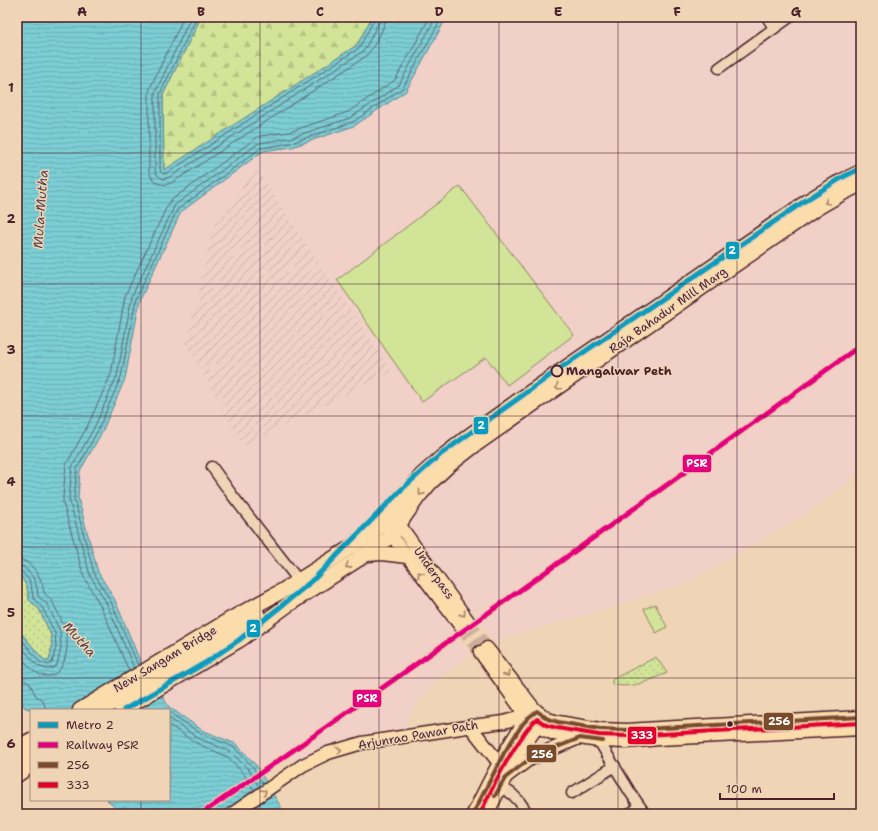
<svg xmlns="http://www.w3.org/2000/svg" width="878" height="831" font-family="'Shantell Sans',sans-serif">
<defs>
<pattern id="industrial-furrows" width="10" height="10" patternUnits="userSpaceOnUse"><rect width="10" height="10" fill="#f0d0c7"/><path d="M-1 1l2-2M0 10L10 0M9 11l2-2" fill="none" stroke="#cfb2ab"/></pattern>
<pattern id="grass-dots" width="8" height="8" patternUnits="userSpaceOnUse"><rect width="8" height="8" fill="#d1e498"/><path d="M2 2h.1M6 6h.1" fill="none" stroke="#b5c383" stroke-width="1.8" stroke-linecap="round"/></pattern>
<pattern id="forest-firs" width="22" height="20" patternUnits="userSpaceOnUse"><rect width="22" height="20" fill="#d1e498"/><path d="M5 1l3.5 6h-7zM16 11l3.5 6h-7z" fill="#b5c383"/></pattern>
<pattern id="water-rules" width="6" height="5" patternUnits="userSpaceOnUse"><rect width="6" height="5" fill="#7ccdd4"/><path d="M0 2.5h6" fill="none" stroke="#6db0b6"/></pattern>
</defs>
<rect width="100%" height="100%" fill="#efd4b6"/>
<filter id="ink" filterUnits="userSpaceOnUse"><feTurbulence type="fractalNoise" baseFrequency=".025" numOctaves="2"/><feDisplacementMap in="SourceGraphic" scale="8" xChannelSelector="R" yChannelSelector="G"/><feConvolveMatrix kernelMatrix="1 2 1 2 8 2 1 2 1" color-interpolation-filters="sRGB"/></filter>
<g filter="url(#ink)">
<path fill="#f0d0c7" d="M120,17h741v455l-55,42 -115,67 -87,29 -110,31 -19,-26 -22,15 17,25 -35,26 -14,17 -12,19 -6,17 -26,-1 -34,7 -23,9 -26,14 -9,-13 -27,18 -22,-24 -34,-14 -33,-23 -29,-46 -25,-61 -17,-30 -20,-72 2,-27 22,-39 23,-53 15,-79z"/>
<path fill="url(#industrial-furrows)" d="M257,171l135,200 -149,75 -57,-103 30,-126z"/>
<g fill="url(#grass-dots)" stroke="#8e8262">
<path d="M17,573c9,8 11,16 12,27l10,9 12,26 1,11 -3,15 -6,-2 -26,-31z"/>
<path d="M656,657l11,16c-17,7 -36,17 -55,11v-4l3,-2z"/>
</g>
<path fill="url(#forest-firs)" stroke="#8e8262" d="M201,17h171l-15,28 -193,126 -1,-76z"/>
<g fill="#d1e498" stroke="#8e8262">
<path d="M460,186l114,149 -67,50 -21,-28 -64,45 -85,-122z"/>
<path d="M655,604l12,23 -11,6 -12,-24z"/>
</g>
<path fill="url(#water-rules)" stroke="#688790" d="M17,17h184l-38,78 1,75 193,-125 15,-28h75l-41,74 -52,35 -62,21 -29,4 -82,61 -41,88 -15,79 -23,53 -22,39 -2,27 20,74 17,28 25,61 29,46 33,23 34,14 20,21 29,49h-168v-4l-10,-10h62v-90h-138l-7,-3 -7,-18v-61l26,31 6,2 3,-15 -1,-11 -12,-26 -10,-9c-1,-11 -3,-19 -12,-27z"/>
<g fill="none" stroke-linecap="round" stroke-linejoin="round">
<g stroke="#5e656f" stroke-width="1">
<path d="M184,17l-34,71 -1,5v78c3,12 13,17 24,11l192,-125c7,-6 21,-31 21,-40"/>
<path d="M191,17l-36,76v77l2,5 6,4 7,-2 192,-125 3,-3 14,-27 1,-5"/>
<path d="M197,17l-37,77v75l1,3 2,2 4,-1 192,-125 15,-28 1,-3"/>
<path d="M17,559c14,1 22,15 26,27 0,2 0,4 1,6 1,3 6,6 8,9 3,6 12,24 14,30 4,20 -3,57 -31,41 -7,-5 -13,-14 -18,-21"/>
<path d="M17,565l7,2 9,10 4,11 1,8 9,8 13,27 1,17 -4,17 -4,3 -4,1h-3l-8,-3 -21,-24"/>
<path d="M17,570l4,1 8,9 3,10 1,8 9,9 13,26 1,14 -4,16 -4,2 -8,-3 -23,-28"/>
<path d="M138,665l-27,-63 -17,-29 -20,-75 3,-29 21,-39 23,-53 15,-78 41,-89 84,-62 30,-5 62,-21 50,-34 39,-71"/>
<path d="M134,668l-27,-64 -17,-29 -21,-76 3,-32 22,-39 23,-52 15,-80 43,-91 84,-62 31,-5 60,-20 49,-33 37,-68"/>
<path d="M129,671l-28,-64 -17,-30 -21,-74v-6l3,-32 22,-40 23,-51 14,-78 42,-90 3,-5 86,-63 4,-2 29,-4 59,-20 47,-32 35,-63"/>
<path d="M17,679l7,1 6,4 6,12 5,3 3,4 2,7"/>
<path d="M169,712l31,21 34,14 19,20 10,17"/>
<path d="M169,718l29,20 33,14 18,18 10,17"/>
<path d="M169,725l27,18 32,14 16,17 10,16"/>
</g>
<g stroke="#ceb09a" stroke-width="12" stroke-dasharray="12 6" stroke-linecap="butt">
<path d="M469,622l18,26"/>
<path d="M461,627l19,25"/>
</g>
<g stroke="#4a1f2b" stroke-width="13">
<g id="minor">
<path d="M767,17l7,11"/>
<path d="M719,68l71,-51"/>
<path d="M212,467l20,28 67,86"/>
<path d="M599,741l31,51 15,22"/>
<path d="M500,786l12,8 7,7 9,13"/>
<path d="M572,793l43,-27"/>
<path d="M629,814l11,-7"/>
</g>
</g>
<g stroke="#4a1f2b" stroke-width="15">
<g id="major">
<path d="M394,517l22,31 53,74"/>
<path d="M386,528l75,99"/>
<path d="M487,648l46,59 4,4 11,8 10,3 42,7 27,1 32,-2 202,-11"/>
<path d="M480,652l44,61 13,14 17,7 45,7 27,1 33,-3 202,-10"/>
<path d="M470,726l29,37"/>
<path d="M507,776l20,-15 18,-9 34,-14"/>
<path d="M232,814l71,-49 25,-12 34,-10 118,-18 24,-3 10,-3 15,-9"/>
<path d="M473,814c12,-25 24,-49 38,-72 7,-11 13,-21 23,-29"/>
<path d="M487,814l28,-55 22,-32 6,-5"/>
</g>
</g>
<g stroke="#4a1f2b" stroke-width="17">
<g id="highway">
<path d="M367,554l15,-1 25,3"/>
<path d="M80,710l149,-90 53,-29 90,-57 8,-8 42,-51 19,-17 28,-22 53,-38 289,-199 25,-15 25,-12"/>
<path d="M101,710l134,-80 22,-17"/>
<path d="M122,710l119,-71 48,-35 82,-53 20,-15 27,-39 12,-14 18,-17 27,-21 54,-38 288,-199 24,-14 20,-10"/>
<path d="M17,751l5,-6 9,-5"/>
<path d="M17,762l14,-10"/>
<path d="M17,775l14,-10"/>
</g>
</g>
<use href="#minor" stroke="#efd4b6" stroke-width="10"/>
<use href="#major" stroke="#fbddab" stroke-width="12"/>
<use href="#highway" stroke="#fbddab" stroke-width="14"/>
<g stroke="#efd4b6" stroke-width="7">
<g id="bus-1">
<path d="M495,796l10,-18 22,-17 18,-9 35,-14 23,3"/>
<path d="M473,814l31,-61 18,-28 6,-7 9,-7 11,8 10,3 42,7 27,1 234,-13"/>
</g>
</g>
<g stroke="#efd4b6" stroke-width="7">
<path id="bus-2" d="M480,814c11,-24 23,-49 38,-71 6,-9 11,-18 19,-24l9,6 11,3 42,7 28,1 234,-13"/>
</g>
<use href="#bus-1" stroke="#7a4b2a" stroke-width="4"/>
<use href="#bus-2" stroke="#e4002b" stroke-width="4"/>
<g stroke="#efd4b6" stroke-width="8">
<path id="rail-1" d="M201,814c223,-153 441,-311 660,-469"/>
</g>
<use href="#rail-1" stroke="#e5007d" stroke-width="5"/>
<g stroke="#efd4b6" stroke-width="8">
<path id="metro-1" d="M124,710l81,-47 34,-23 41,-33 33,-27 89,-91 39,-35 111,-80 254,-174 37,-23 18,-9"/>
</g>
<use href="#metro-1" stroke="#079bbe" stroke-width="5"/>
</g>
<defs><path id="oneway-chevron" d="M-2-3.5L2.5 0L-2 3.5" fill="none" stroke-width="1.6" stroke-linecap="round" stroke-linejoin="round"/></defs>
<g stroke="#a27e6b">
<use href="#oneway-chevron" transform="translate(827 202) rotate(149)"/>
<use href="#oneway-chevron" transform="translate(558 387) rotate(145)"/>
<use href="#oneway-chevron" transform="translate(421 493) rotate(129)"/>
<use href="#oneway-chevron" transform="translate(348 566) rotate(147)"/>
<use href="#oneway-chevron" transform="translate(420 574) rotate(-127)"/>
<use href="#oneway-chevron" transform="translate(463 614) rotate(55)"/>
<use href="#oneway-chevron" transform="translate(507 674) rotate(52)"/>
<use href="#oneway-chevron" transform="translate(339 750) rotate(-15)"/>
<use href="#oneway-chevron" transform="translate(264 792) rotate(-35)"/>
</g>
</g>
<path fill="none" stroke="#4a1f2b" stroke-width="1" stroke-opacity="0.55" d="M141,17v693M260,17v797M379,17v797M499,17v797M618,17v797M737,17v797M17,153h844M17,284h844M17,416h844M17,547h844M17,678h844M141,800v14"/>
<circle fill="#efd4b6" stroke="#4a1f2b" stroke-width="2" cx="557" cy="371" r="5.5"/>
<circle fill="#4a1f2b" stroke="#efd4b6" stroke-width="1.5" cx="730" cy="724" r="3.5"/>
<g text-anchor="middle" stroke-width="3" stroke-linejoin="round" paint-order="stroke">
<g font-size="12" fill="#4a1f2b" stroke="#efd4b6">
<text transform="translate(668 310) rotate(-35)" y="4">Raja Bahadur Mill Marg</text>
<text transform="translate(434 573) rotate(55)" y="4">Underpass</text>
<text transform="translate(165 659) rotate(-31)" y="4">New Sangam Bridge</text>
<text transform="translate(418 735) rotate(-10)" y="4">Arjunrao Pawar Path</text>
</g>
<g font-size="12" font-weight="bold" fill="#4a1f2b" stroke="#efd4b6" text-anchor="start">
<text x="566" y="375">Mangalwar Peth</text>
</g>
<g font-size="13" font-style="italic" fill="#54424d" stroke="#efd4b6">
<text transform="translate(40 209) rotate(-86)" y="5">Mula-Mutha</text>
<text transform="translate(80 639) rotate(48)" y="5">Mutha</text>
</g>
</g>
<g stroke="#efd4b6" stroke-width="1.5">
<rect x="725" y="241" width="15" height="19" rx="4" fill="#079bbe"/>
<rect x="473" y="416" width="16" height="19" rx="4" fill="#079bbe"/>
<rect x="682" y="454" width="30" height="19" rx="4" fill="#e5007d"/>
<rect x="246" y="619" width="15" height="19" rx="4" fill="#079bbe"/>
<rect x="352" y="689" width="30" height="19" rx="4" fill="#e5007d"/>
<rect x="763" y="712" width="31" height="19" rx="4" fill="#7a4b2a"/>
<rect x="627" y="726" width="30" height="19" rx="4" fill="#e4002b"/>
<rect x="526" y="744" width="31" height="19" rx="4" fill="#7a4b2a"/>
</g>
<g font-size="11" text-anchor="middle" font-weight="bold" fill="#fff">
<text x="732" y="254">2</text>
<text x="481" y="429">2</text>
<text x="697" y="467">PSR</text>
<text x="253" y="632">2</text>
<text x="367" y="702">PSR</text>
<text x="779" y="725">256</text>
<text x="642" y="739">333</text>
<text x="542" y="758">256</text>
</g>
<rect width="878" height="831" fill="none" stroke="#efd4b6" stroke-width="44"/>
<rect x="30" y="709" width="140" height="92" fill="#efd4b6" stroke="#ad8c7e"/>
<rect x="38" y="722" width="20" height="6" fill="#079bbe" stroke="#ad8c7e"/>
<text x="66" y="729" font-size="12" fill="#4a1f2b">Metro 2</text>
<rect x="38" y="742" width="20" height="6" fill="#e5007d" stroke="#ad8c7e"/>
<text x="66" y="749" font-size="12" fill="#4a1f2b">Railway PSR</text>
<rect x="38" y="762" width="20" height="6" fill="#7a4b2a" stroke="#ad8c7e"/>
<text x="66" y="769" font-size="12" fill="#4a1f2b">256</text>
<rect x="38" y="782" width="20" height="6" fill="#e4002b" stroke="#ad8c7e"/>
<text x="66" y="789" font-size="12" fill="#4a1f2b">333</text>
<path d="M720 793v6h114v-6" fill="none" stroke="#4a1f2b" stroke-width="2"/>
<text x="726" y="793" font-size="12" fill="#4a1f2b" stroke="#efd4b6" stroke-width="3" paint-order="stroke">100 m</text>
<rect x="22" y="22" width="834" height="787" fill="none" stroke="#4a1f2b" stroke-width="1.5"/>
<g font-size="13" text-anchor="middle" font-weight="bold" fill="#4a1f2b">
<text x="82" y="16">A</text>
<text x="201" y="16">B</text>
<text x="320" y="16">C</text>
<text x="439" y="16">D</text>
<text x="558" y="16">E</text>
<text x="677" y="16">F</text>
<text x="796" y="16">G</text>
<text x="11" y="92">1</text>
<text x="11" y="223">2</text>
<text x="11" y="354">3</text>
<text x="11" y="486">4</text>
<text x="11" y="617">5</text>
<text x="11" y="748">6</text>
</g>
</svg>
